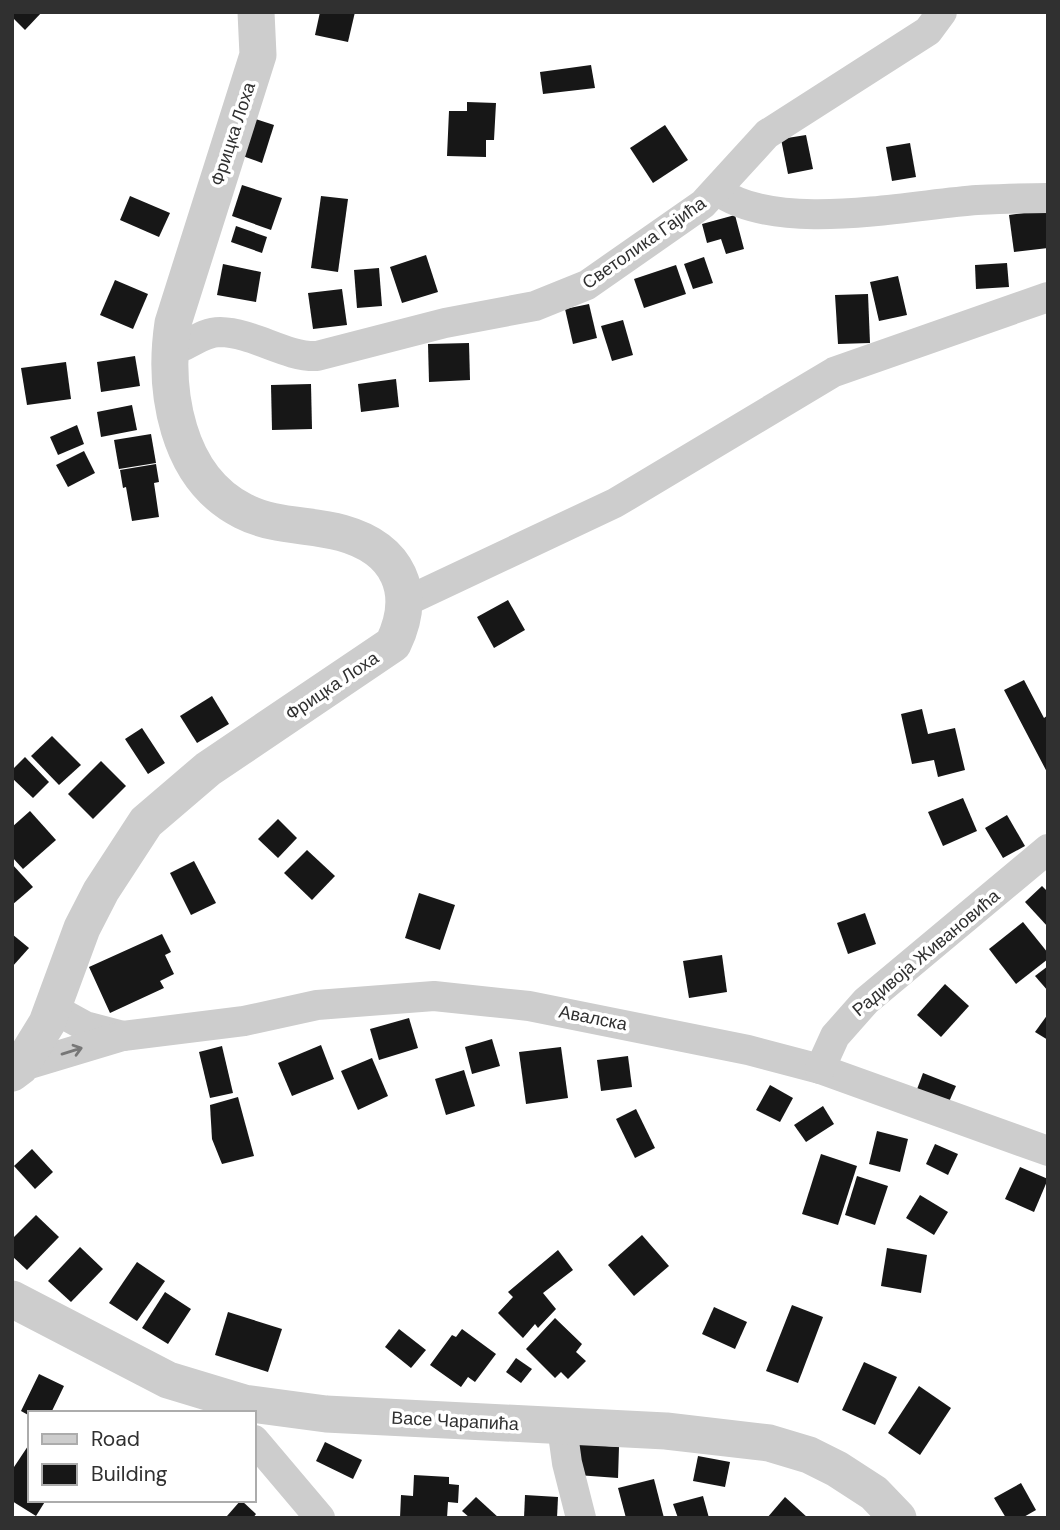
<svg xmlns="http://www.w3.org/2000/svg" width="1060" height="1530" font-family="'DM Sans',sans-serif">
<rect width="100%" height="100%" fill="#fff"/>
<g fill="#171717">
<path d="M12,12h30l-17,18 -13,-13z"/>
<path d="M320,12h35l-7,30 -33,-7z"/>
<path d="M591,65l4,23 -52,6 -3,-22z"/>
<path d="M467,102l29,1 -2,37h-8v17l-39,-1 2,-45h18z"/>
<path d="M249,117l25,8 -12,38 -25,-9z"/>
<path d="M665,125l23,35 -35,23 -23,-35z"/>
<path d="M806,135l7,34 -25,5 -7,-35z"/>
<path d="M910,143l6,34 -24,4 -6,-34z"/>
<path d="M242,185l40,13 -11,32 -39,-14z"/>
<path d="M130,196l40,17 -11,24 -39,-17z"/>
<path d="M321,196l27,3 -10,73 -27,-4z"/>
<path d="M1048,210v38l-34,4 -5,-37z"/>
<path d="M735,215l9,34 -18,5 -5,-15 -14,4 -5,-19z"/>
<path d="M236,226l31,11 -5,16 -31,-11z"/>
<path d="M426,255l12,37 -36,11 -12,-36z"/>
<path d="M704,257l9,26 -20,6 -9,-25z"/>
<path d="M1007,263l2,24 -33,2 -1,-24z"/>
<path d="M223,264l38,8 -5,30 -39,-7z"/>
<path d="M676,265l10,29 -42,14 -10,-29z"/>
<path d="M379,268l3,38 -25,2 -3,-38z"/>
<path d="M898,276l9,39 -28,6 -9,-39z"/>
<path d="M115,280l33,14 -15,35 -33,-14z"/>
<path d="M342,289l5,36 -34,4 -5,-36z"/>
<path d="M868,294l2,49 -32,1 -3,-49z"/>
<path d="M589,304l8,34 -24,6 -8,-35z"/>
<path d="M623,320l10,35 -21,6 -11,-35z"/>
<path d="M469,343l1,37 -41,2 -1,-38z"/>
<path d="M135,356l5,30 -39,6 -4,-30z"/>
<path d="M66,362l5,37 -44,6 -6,-37z"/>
<path d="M396,379l3,28 -38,5 -3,-28z"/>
<path d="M311,384l1,45 -40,1 -1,-45z"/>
<path d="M132,405l5,25 -36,7 -4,-25z"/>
<path d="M77,425l7,19 -26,11 -8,-18z"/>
<path d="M151,434l5,29 -37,6 -5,-29z"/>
<path d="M84,451l11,22 -27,14 -12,-22z"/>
<path d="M156,464l3,18 -5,1 5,34 -27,4 -6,-34 -3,1 -3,-18z"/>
<path d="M508,600l17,30 -31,18 -17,-31z"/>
<path d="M1024,680l20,38 4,-3v59l-44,-84z"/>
<path d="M212,696l17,28 -32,19 -17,-27z"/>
<path d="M922,709l6,25 27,-6 10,42 -27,7 -4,-17 -22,4 -11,-50z"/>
<path d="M142,728l23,35 -17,11 -23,-35z"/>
<path d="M52,736l29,29 -22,20 -28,-29z"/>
<path d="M25,757l24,25 -16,16 -21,-20v-8z"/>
<path d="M101,761l25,25 -33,33 -25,-25z"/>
<path d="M963,798l14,33 -34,15 -15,-34z"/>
<path d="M30,811l26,29 -33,29 -11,-12v-30z"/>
<path d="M1007,815l18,31 -22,12 -18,-30z"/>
<path d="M278,819l19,19 -19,20 -20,-19z"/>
<path d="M307,850l28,26 -23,24 -28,-27z"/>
<path d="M194,861l22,42 -25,12 -21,-42z"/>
<path d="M12,864l21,23 -21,18z"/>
<path d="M1042,886l6,6v35l-23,-25z"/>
<path d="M419,893l36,12 -15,45 -35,-12z"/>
<path d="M865,913l11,31 -28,10 -11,-31z"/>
<path d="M1023,922l25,31v6l-32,25 -27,-35z"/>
<path d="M12,934l17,14 -17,19z"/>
<path d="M162,934l9,18 -6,3 9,19 -14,7 4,7 -54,25 -21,-46z"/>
<path d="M722,955l5,37 -38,6 -6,-37z"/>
<path d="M1048,966v25l-13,-15z"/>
<path d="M945,984l24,22 -28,31 -24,-22z"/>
<path d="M1048,1014v26l-13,-8z"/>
<path d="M409,1018l9,30 -39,12 -9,-31z"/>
<path d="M492,1039l8,27 -28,8 -7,-27z"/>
<path d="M321,1045l13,34 -42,17 -14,-33z"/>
<path d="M222,1046l11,47 -23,5 -11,-46z"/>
<path d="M561,1047l7,51 -42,6 -7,-52z"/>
<path d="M628,1056l4,31 -31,4 -4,-31z"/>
<path d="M372,1058l16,38 -30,14 -17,-39z"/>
<path d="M464,1070l11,36 -29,9 -11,-36z"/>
<path d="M923,1073l33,13 -8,18 -32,-12z"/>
<path d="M770,1085l23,13 -13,24 -24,-12z"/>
<path d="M238,1097l16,59 -32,8 -10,-25 -2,-34z"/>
<path d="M823,1106l11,18 -28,18 -12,-17z"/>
<path d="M636,1109l19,39 -20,10 -19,-39z"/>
<path d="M877,1131l31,8 -8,33 -31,-8z"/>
<path d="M935,1144l23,10 -10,21 -22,-11z"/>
<path d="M32,1149l21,23 -18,17 -21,-23z"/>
<path d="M821,1154l36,12 -19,59 -36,-11z"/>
<path d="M1020,1167l28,12 -14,33 -29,-13z"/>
<path d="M857,1176l31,10 -13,39 -30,-10z"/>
<path d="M920,1195l28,17 -14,23 -28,-17z"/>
<path d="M36,1215l23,22 -32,33 -15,-14v-17z"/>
<path d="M642,1235l27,31 -35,30 -26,-31z"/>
<path d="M80,1247l23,22 -32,33 -23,-21z"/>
<path d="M887,1248l40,7 -6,38 -40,-7z"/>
<path d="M558,1250l15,20 -30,23 13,16 -18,19 -3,-4 -12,14 -25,-25 15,-16 -5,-5z"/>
<path d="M137,1262l28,19 -28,40 -28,-18z"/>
<path d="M165,1292l26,17 -23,35 -26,-16z"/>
<path d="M792,1305l31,12 -25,66 -32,-12z"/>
<path d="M714,1307l33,15 -12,27 -33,-15z"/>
<path d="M228,1312l54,17 -14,43 -53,-17z"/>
<path d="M555,1318l27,26 -6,8 10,9 -18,18 -7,-7 -6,6 -29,-29z"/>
<path d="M399,1329l27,21 -15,18 -26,-21z"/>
<path d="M462,1329l34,25 -21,28 -7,-5 -7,10 -31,-22 22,-30 4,2z"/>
<path d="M516,1358l16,11 -11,14 -15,-11z"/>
<path d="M864,1362l33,15 -22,48 -33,-15z"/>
<path d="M39,1374l25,12 -13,27h-21v3l-9,-5z"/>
<path d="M919,1386l32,22 -31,47 -32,-22z"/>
<path d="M325,1442l37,18 -9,19 -37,-18z"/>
<path d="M30,1443v57h16l-10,16 -24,-15v-31z"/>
<path d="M579,1444l40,3 -1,31 -41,-3z"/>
<path d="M698,1456l32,6 -5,25 -32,-6z"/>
<path d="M414,1475l35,2v7l10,1 -1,18 -10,-1 -1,16h-47l1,-23 12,1z"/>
<path d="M654,1479l10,39h-38l-8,-30z"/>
<path d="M1021,1483l15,27 -14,8h-16l-12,-20z"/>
<path d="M525,1495l33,2 -1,21h-33z"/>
<path d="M703,1496l6,22h-31l-5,-14z"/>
<path d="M476,1497l23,21h-29l-8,-7z"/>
<path d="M785,1497l23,21h-41z"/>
<path d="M241,1500l15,14 -3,4 -26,-2z"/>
</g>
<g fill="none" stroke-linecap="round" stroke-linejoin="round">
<g stroke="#cdcdcd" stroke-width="30">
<path d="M718,191c59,43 190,14 259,9 24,-1 48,-2 71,-2"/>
<path d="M169,351c19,-3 31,-19 51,-19 35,1 64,25 97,24l128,-33 90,-17 52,-21 116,-81 64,-70 161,-103 14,-19"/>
<path d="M407,601l208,-98 219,-131 214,-75"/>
<path d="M54,1009l31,17 38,10"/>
<path d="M20,1067l103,-31 121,-15 73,-16 117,-9 95,10 219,44 72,19 228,82"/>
<path d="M820,1069l15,-33 31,-35 182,-152"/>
<path d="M562,1427l5,36 14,55"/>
<path d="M254,1440l66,78"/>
</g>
<g stroke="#cdcdcd" stroke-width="37">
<path d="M12,1073l8,-6 27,-44 35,-95 19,-37 45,-69 62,-53 185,-125c25,-52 6,-95 -51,-111 -33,-9 -68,-6 -99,-22 -67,-34 -80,-121 -70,-188l85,-268 -2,-43"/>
<path d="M12,1299l156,81 76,23 82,11 340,17 103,12 40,12 28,14 37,24 24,25"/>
</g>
</g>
<defs><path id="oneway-shaft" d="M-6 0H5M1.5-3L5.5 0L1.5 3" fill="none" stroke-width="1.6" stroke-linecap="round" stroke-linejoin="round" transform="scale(1.75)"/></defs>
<use stroke="#777" href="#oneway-shaft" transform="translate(72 1051) rotate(-17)"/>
<g text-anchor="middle" stroke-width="7" stroke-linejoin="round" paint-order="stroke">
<g font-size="18" fill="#303030" stroke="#fff">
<text transform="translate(233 134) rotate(-72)" y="6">Фрицка Лоха</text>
<text transform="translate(644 243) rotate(-35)" y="6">Светолика Гајића</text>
<text transform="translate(332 686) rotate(-34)" y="6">Фрицка Лоха</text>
<text transform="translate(926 953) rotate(-40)" y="6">Радивоја Живановића</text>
<text transform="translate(593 1018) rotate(11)" y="6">Авалска</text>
<text transform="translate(455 1421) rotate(3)" y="6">Васе Чарапића</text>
</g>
</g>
<rect width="1060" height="1530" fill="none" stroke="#303030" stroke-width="28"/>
<rect x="28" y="1411" width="228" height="91" fill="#ffffff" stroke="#acacac" stroke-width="2"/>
<rect x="42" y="1434" width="35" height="10" fill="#cdcdcd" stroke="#acacac" stroke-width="2"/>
<text x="91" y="1446" font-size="21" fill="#303030">Road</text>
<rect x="42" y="1464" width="35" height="21" fill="#171717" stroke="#acacac" stroke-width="2"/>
<text x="91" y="1481" font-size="21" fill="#303030">Building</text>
</svg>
